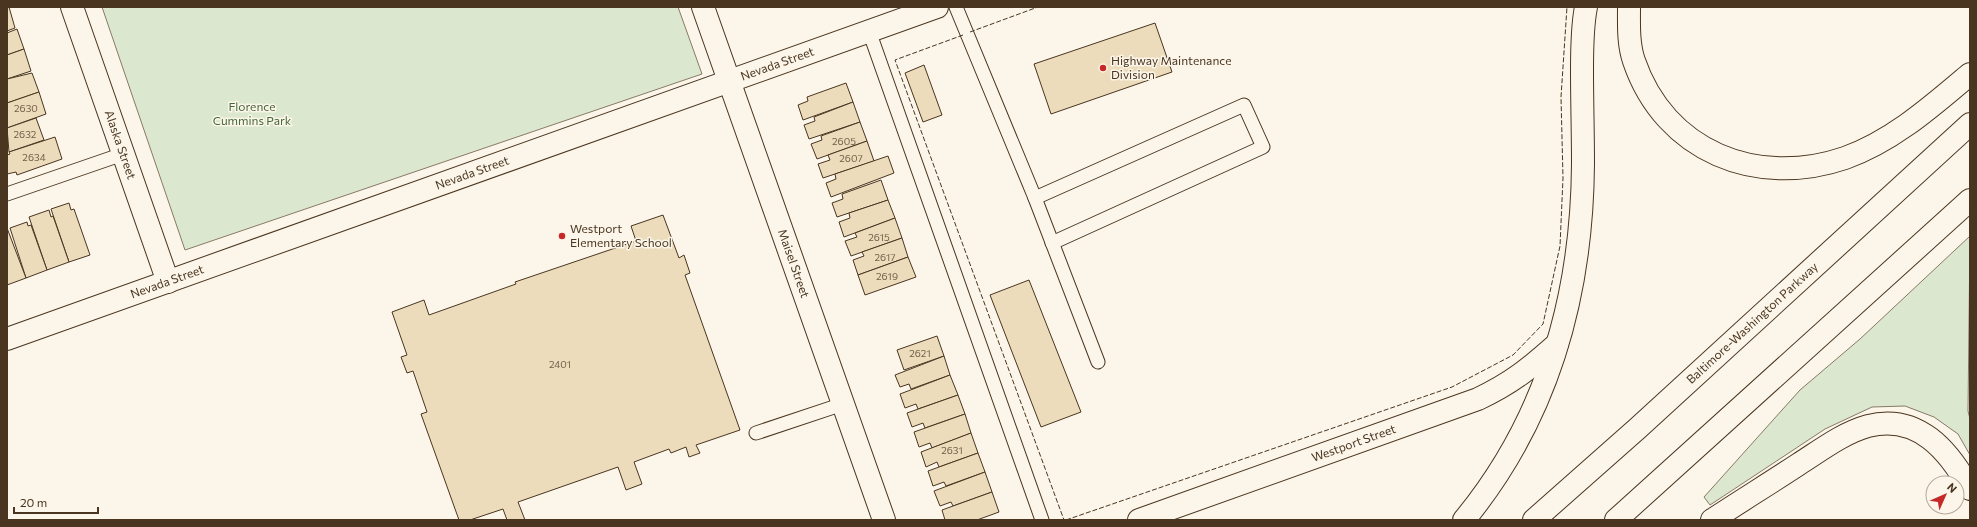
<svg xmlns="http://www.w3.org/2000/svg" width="1977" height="527" font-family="Commissioner,sans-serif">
<rect width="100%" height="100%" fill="#fbf6e9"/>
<g fill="#dce7d0" stroke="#887966">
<path d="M102,7h576l24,67 -517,176z"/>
<path d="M1970,236l-2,175 2,8v36l-12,-21 -24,-17 -29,-11 -33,1 -47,22 -115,76 -6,-8 96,-107 60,-51z"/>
</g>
<g fill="#ecdcbc" stroke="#4a3520">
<path d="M7,7h2l6,21 -8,3z"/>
<path d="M1155,23l17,49 -121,42 -17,-50z"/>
<path d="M17,29l7,20 -17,6v-22z"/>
<path d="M24,49l7,22 -24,8v-24z"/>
<path d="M924,65l18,50 -19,7 -18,-49z"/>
<path d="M32,73l7,19 -32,11v-24z"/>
<path d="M846,83l7,19 -50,18 -5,-15 10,-4 -1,-4z"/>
<path d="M39,92l7,22 -39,14v-25z"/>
<path d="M853,102l7,20 -51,17 -5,-14 11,-4 -1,-4z"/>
<path d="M36,118l8,22 -35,12 -2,-24z"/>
<path d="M860,122l7,19 -50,18 -6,-15 11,-4 -1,-4z"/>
<path d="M55,137l7,22 -45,16 -1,-3 -9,2v-19l3,-1 -1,-2z"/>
<path d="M867,141l7,20 -51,17 -5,-14 12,-4 -2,-5z"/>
<path d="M888,156l6,17 -63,24 -5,-14 10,-4 -1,-5z"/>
<path d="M881,180l7,20 -51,17 -5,-14 11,-4 -1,-5z"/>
<path d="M888,200l7,18 -51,19 -5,-15 11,-4 -1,-5z"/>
<path d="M69,203l2,7 3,-1 16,46 -21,7 -18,-53z"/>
<path d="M49,210l2,7 2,-1 16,46 -22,8 -18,-53z"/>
<path d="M663,215l16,43 5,-3 6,18 -5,2 55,155 -44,15 4,8 -11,4 -3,-10 -15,6 -2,-4 -35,13 8,22 -16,6 -8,-23 -100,35 7,18h-18l-4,-11 -33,11h-11l-38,-106 6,-2 -14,-41 -6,2 -6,-16 6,-2 -15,-43 32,-12 5,15 87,-31 -1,-2 121,-41 -5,-15z"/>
<path d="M895,218l7,20 -51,18 -6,-15 12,-4 -2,-4z"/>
<path d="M27,222l1,4 3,-1 16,45 -21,8 -16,-50z"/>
<path d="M7,228l19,50 -19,7z"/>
<path d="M902,238l6,19 -50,18 -5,-15 11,-4 -2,-4z"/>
<path d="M908,257l8,20 -51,18 -7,-20z"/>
<path d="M1029,280l52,132 -40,15 -51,-132z"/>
<path d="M937,336l7,20 -40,14 -7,-20z"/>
<path d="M944,356l6,19 -39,14 -2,-5 -9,3 -5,-12z"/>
<path d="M950,375l8,20 -40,14 -2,-5 -11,4 -5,-14z"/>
<path d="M958,395l7,19 -40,14 -2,-5 -11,4 -5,-14z"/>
<path d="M965,414l6,19 -39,15 -2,-5 -11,4 -5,-15z"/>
<path d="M971,433l7,20 -39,14 -2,-5 -11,5 -5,-15z"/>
<path d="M978,453l7,19 -39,14 -2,-4 -11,4 -5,-15z"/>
<path d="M985,472l7,20 -39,14 -2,-4 -11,4 -6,-15z"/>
<path d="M992,492l7,20 -22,8h-32l-3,-10z"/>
</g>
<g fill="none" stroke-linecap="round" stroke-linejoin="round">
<g stroke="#4a3520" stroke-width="15">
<g id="service">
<path d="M956,7l79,191 63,164"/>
<path d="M869,31l173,489"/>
<path d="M7,194l116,-40"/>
<path d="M1035,198l209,-93 19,42 -211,96"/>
<path d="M756,433l87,-29"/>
</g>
</g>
<g stroke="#4a3520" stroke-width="24">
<g id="minor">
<path id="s1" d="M72,7l96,275"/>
<path id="s2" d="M703,7l181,513"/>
<path id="s3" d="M7,339l930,-332"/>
<path id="s4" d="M1139,520l339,-121c34,-16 52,-31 79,-55"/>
</g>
</g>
<g stroke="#4a3520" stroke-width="24">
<g id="motorway">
<path d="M1629,7c0,17 -1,37 5,54 31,91 123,127 211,97 48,-17 87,-52 125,-84"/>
<path d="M1464,520c84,-102 118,-225 119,-356 0,-31 -1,-63 -1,-94 0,-21 0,-43 4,-63"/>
<path id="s5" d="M1534,520l104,-92 332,-304"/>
<path d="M1616,520l354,-320"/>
<path d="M1712,520c29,-19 58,-37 87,-56 22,-14 44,-31 69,-38 50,-13 81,25 102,63"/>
</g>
</g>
<use href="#service" stroke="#fbf6e9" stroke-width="13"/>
<use href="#minor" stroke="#fbf6e9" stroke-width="22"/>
<use href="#motorway" stroke="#fbf6e9" stroke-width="22"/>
<g stroke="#4a3520" stroke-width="1" stroke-dasharray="5 2" stroke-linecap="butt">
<path d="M970,32l68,-25"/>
<path d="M963,35l-68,25 169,460"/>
<path d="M1066,520l386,-133 61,-32 30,-31 17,-78 3,-68 -2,-81 6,-90"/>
</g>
</g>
<g fill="#c62828" stroke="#fbf6e9" stroke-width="1.5">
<circle cx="1103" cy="68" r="4"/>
<circle cx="562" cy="236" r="4"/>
</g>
<g text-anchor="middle" stroke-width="3" stroke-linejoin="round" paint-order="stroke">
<g font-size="10" fill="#725f47">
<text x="26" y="112">2630</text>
<text x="25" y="138">2632</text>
<text x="844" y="145">2605</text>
<text x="34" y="161">2634</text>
<text x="851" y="162">2607</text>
<text x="879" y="241">2615</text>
<text x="885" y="261">2617</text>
<text x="887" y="280">2619</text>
<text x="920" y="357">2621</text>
<text x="560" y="368">2401</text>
<text x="952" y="454">2631</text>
</g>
<g font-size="12" fill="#4a3520" stroke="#fbf6e9" text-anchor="start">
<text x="1111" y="65">Highway Maintenance<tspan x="1111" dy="14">Division</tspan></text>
<text x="570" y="233">Westport<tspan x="570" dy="14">Elementary School</tspan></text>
</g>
<g font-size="12" fill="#4a3520" stroke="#fbf6e9">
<text dy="4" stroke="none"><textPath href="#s3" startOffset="818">Nevada Street</textPath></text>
<text dy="4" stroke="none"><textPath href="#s1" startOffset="146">Alaska Street</textPath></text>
<text dy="4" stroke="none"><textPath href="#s3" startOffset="494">Nevada Street</textPath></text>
<text dy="4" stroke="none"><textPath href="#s2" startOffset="272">Maisel Street</textPath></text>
<text dy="4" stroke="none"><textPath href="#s3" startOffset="170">Nevada Street</textPath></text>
<text dy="4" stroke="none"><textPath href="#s5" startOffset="294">Baltimore-Washington Parkway</textPath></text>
<text dy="4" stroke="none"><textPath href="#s4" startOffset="228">Westport Street</textPath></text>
</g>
<g font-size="12" fill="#436837" stroke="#fbf6e9">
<text x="252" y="111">Florence<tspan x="252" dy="14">Cummins Park</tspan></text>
</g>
</g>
<rect width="1977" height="527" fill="none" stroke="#4a3520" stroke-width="16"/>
<g transform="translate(1945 495) rotate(45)"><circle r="19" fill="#fbf6e9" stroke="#b4a999"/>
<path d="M0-3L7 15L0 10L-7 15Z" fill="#c62828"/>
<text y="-6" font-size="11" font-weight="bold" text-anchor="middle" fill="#4a3520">N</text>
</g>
<path d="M14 507v6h84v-6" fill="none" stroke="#4a3520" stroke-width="2"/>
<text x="20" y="507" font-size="12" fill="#4a3520" stroke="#fbf6e9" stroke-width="3" paint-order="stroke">20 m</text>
</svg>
